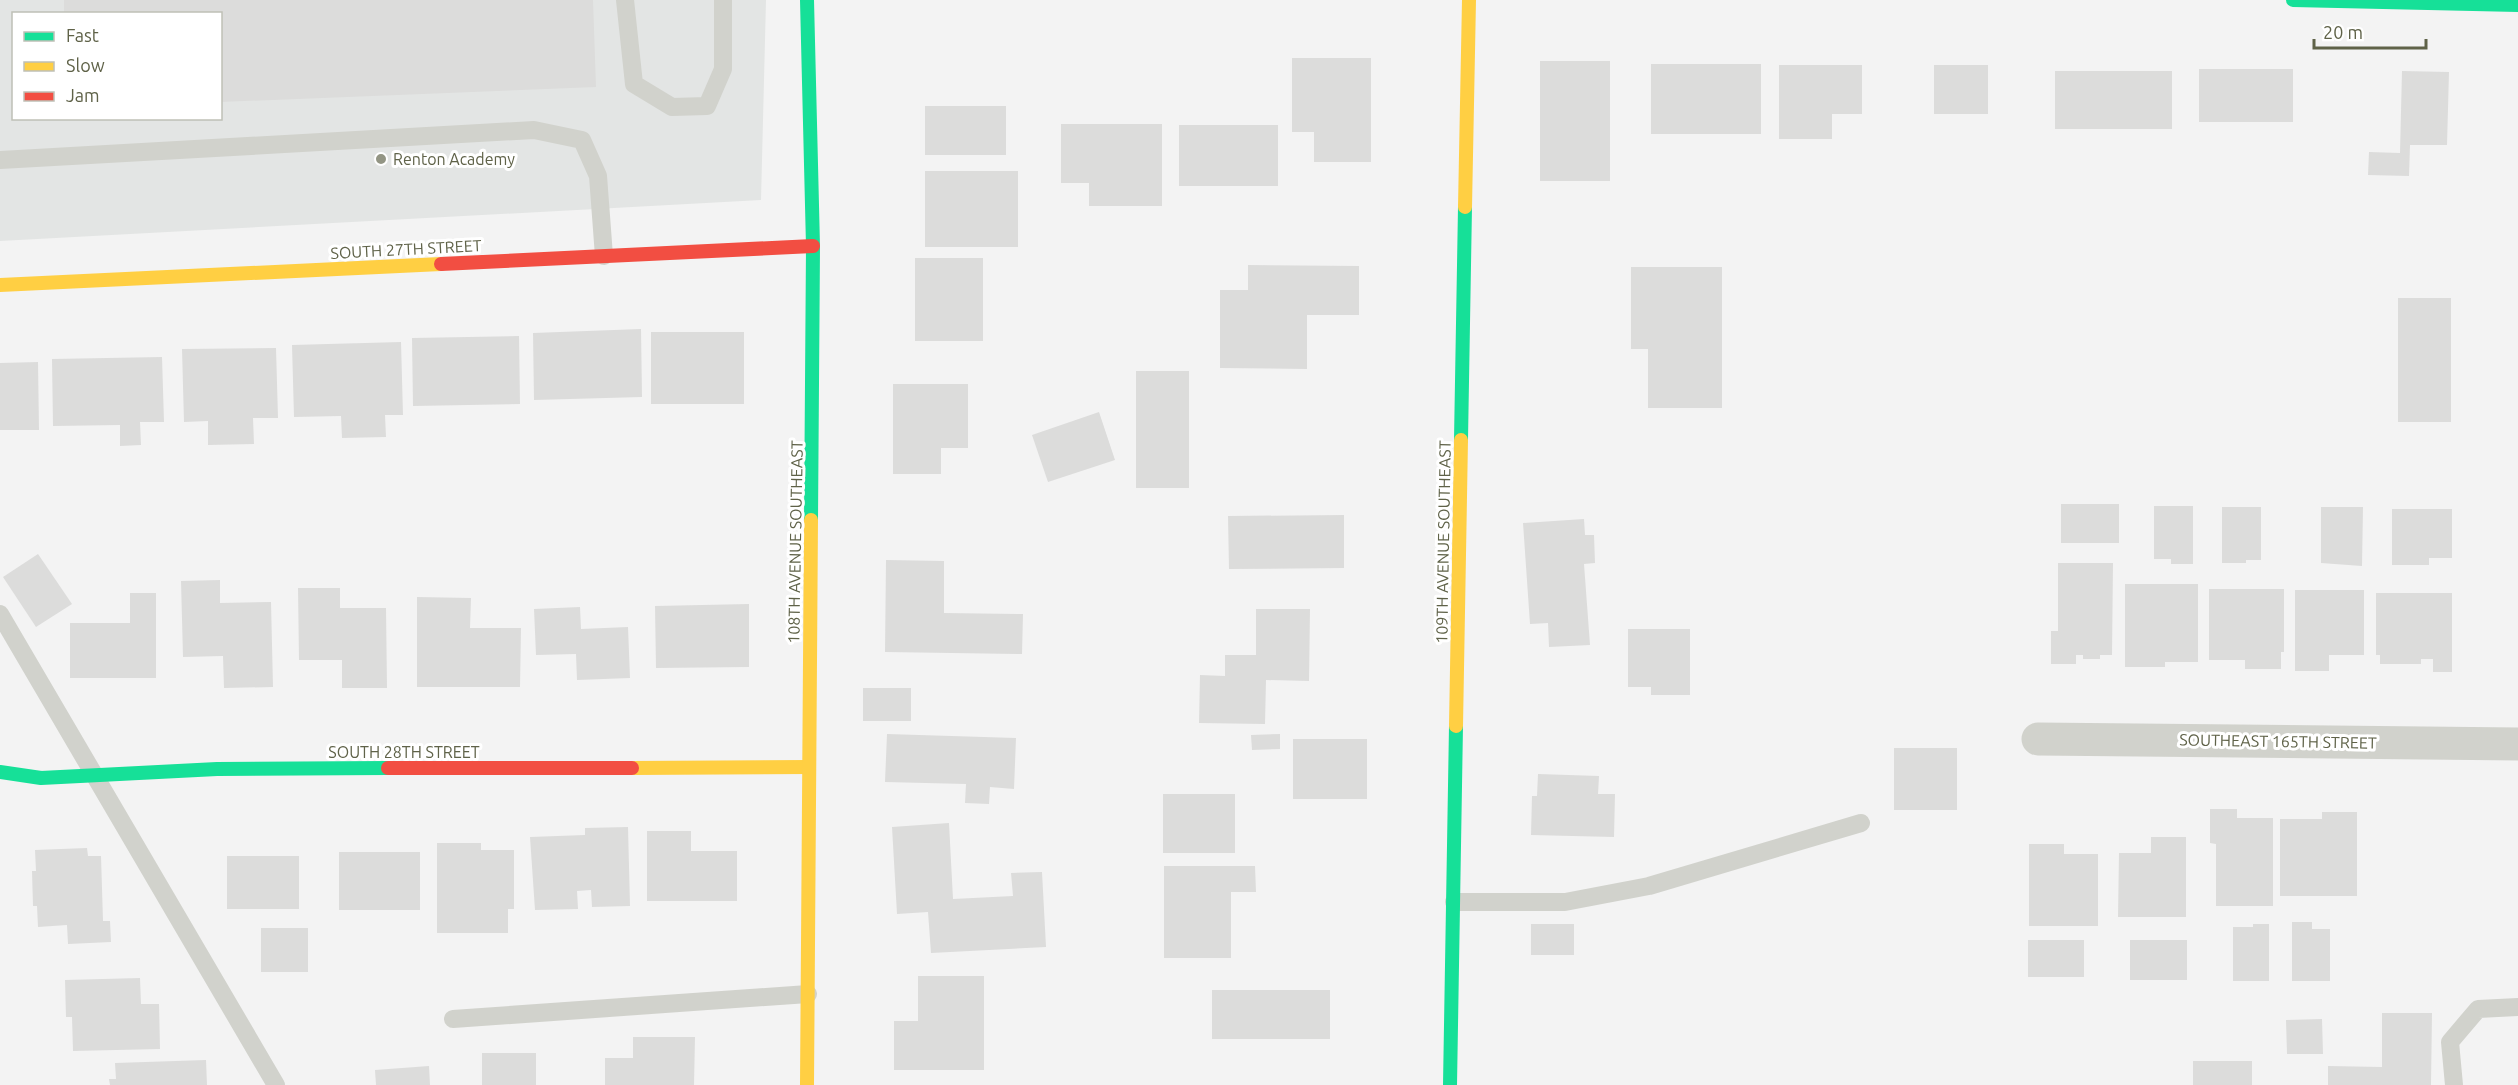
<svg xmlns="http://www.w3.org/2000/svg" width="2518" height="1085" font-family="Ubuntu,sans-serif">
<rect width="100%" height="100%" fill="#f3f3f3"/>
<path fill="#e3e5e4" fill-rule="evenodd" d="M0,0h766l-5,200 -761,41zM14,14h206v104h-206z"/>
<g fill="#dcdcdb">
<path d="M64,0h529l3,87 -376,15v-88h-156z"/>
<path d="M1292,58h79v104h-57v-30h-22z"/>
<rect x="1540" y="61" width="70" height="120"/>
<rect x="1651" y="64" width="110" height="70"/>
<path d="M1779,65h83v49h-30v25h-53z"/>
<rect x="1934" y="65" width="54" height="49"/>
<rect x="2199" y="69" width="94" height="53"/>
<rect x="2055" y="71" width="117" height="58"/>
<path d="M2402,71l47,1 -2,73h-37l-1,31 -41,-1 1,-23 31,1z"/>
<rect x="925" y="106" width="81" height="49"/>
<path d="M1061,124h101v82h-73v-23h-28z"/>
<rect x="1179" y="125" width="99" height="61"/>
<rect x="925" y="171" width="93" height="76"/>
<rect x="915" y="258" width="68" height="83"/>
<path d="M1248,265l111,1v49h-52v54l-87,-1v-78h28z"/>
<path d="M1631,267h91v141h-74v-59h-17z"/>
<rect x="2398" y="298" width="53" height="124"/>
<path d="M641,329l1,68 -108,3 -1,-67z"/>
<rect x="651" y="332" width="93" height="72"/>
<path d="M519,336l1,68 -107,2 -1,-68z"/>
<path d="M401,342l2,73h-18l1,22 -44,1 -1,-22 -47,1 -2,-72z"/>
<path d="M276,348l2,70h-25l1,26 -46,1v-24l-24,1 -2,-73z"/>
<path d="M162,357l2,65h-24l1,23 -21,1v-21l-67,1 -1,-67z"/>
<path d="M38,362l1,68h-39v-67z"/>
<rect x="1136" y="371" width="53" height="117"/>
<path d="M893,384h75v64h-27v26h-48z"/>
<path d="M1099,412l16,48 -67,22 -16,-47z"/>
<rect x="2061" y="504" width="58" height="39"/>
<path d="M2154,506h39v58h-22v-5h-17z"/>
<path d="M2222,507h39v53h-15v3h-24z"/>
<path d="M2321,507h42l-1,59 -41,-3z"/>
<path d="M2392,509h60v49h-23v7h-37z"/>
<path d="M1344,515v53l-115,1 -1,-53z"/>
<path d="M1584,519l1,16h9l1,28 -11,1 6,81 -41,2 -1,-24 -18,1 -7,-101z"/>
<path d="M38,554l34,50 -36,23 -33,-50z"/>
<path d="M886,560l58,1v52l79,1 -1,40 -137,-2z"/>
<path d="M2058,563h55l-1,92h-12v4h-17v-4h-7v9h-25v-33h7z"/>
<path d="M220,580v23l51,-1 2,85 -49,1 -1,-32 -40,1 -2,-76z"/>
<path d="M2125,584h73v78h-33v5h-40z"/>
<path d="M298,588h42v20h46l1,80h-45v-28h-43z"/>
<path d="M2209,589h75v63h-3v17h-36v-9h-36z"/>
<path d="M2295,590h69v65h-35v16h-34z"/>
<path d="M130,593h26v85h-86v-55h60z"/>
<path d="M2376,593h76v79h-19v-13h-12v5h-41v-9h-4z"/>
<path d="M417,597l54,1 -1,30h51l-1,59h-103z"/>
<path d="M749,604v63l-93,1 -1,-62z"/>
<path d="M580,607l1,22 47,-2 2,51 -53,2 -1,-26 -40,1 -2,-46z"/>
<path d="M1256,609h54l-1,72 -43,-1 -1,44 -66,-1 1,-48 25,1v-21h31z"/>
<path d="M1628,629h62v66h-39v-8h-23z"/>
<rect x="863" y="688" width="48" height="33"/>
<path d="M887,734l129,4 -2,51 -24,-2 -1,17 -24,-1 1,-19 -81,-2z"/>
<path d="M1280,734v15l-28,1 -1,-15z"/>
<rect x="1293" y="739" width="74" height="60"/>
<rect x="1894" y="748" width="63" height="62"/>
<path d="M1538,774l61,2 -1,18h17l-1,43 -83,-2 1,-39h5z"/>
<rect x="1163" y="794" width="72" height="59"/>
<path d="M2210,809h27v9h36v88h-57v-62l-6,-1z"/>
<path d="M2322,812h35v84h-77v-77h42z"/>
<path d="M949,823l4,76 60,-3 -2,-23 31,-1 4,75 -115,6 -3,-41 -31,2 -5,-87z"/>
<path d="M628,827l2,79 -38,1 -1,-17 -14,1 1,18 -43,1 -5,-73 55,-2v-7z"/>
<path d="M647,831h44v20h46v50h-90z"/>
<path d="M2151,837h35v80h-68l1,-64h32z"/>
<path d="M437,843h44v7h33v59h-6v24h-71z"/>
<path d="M2029,844h35v10h34v72h-69z"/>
<path d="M87,848l1,8h13l2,65h7l1,21 -43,2 -1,-19 -29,2 -1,-21h-4l-1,-35h4l-1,-21z"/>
<rect x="339" y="852" width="81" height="58"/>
<rect x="227" y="856" width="72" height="53"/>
<path d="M1164,866h91l1,26h-25v66h-67z"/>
<path d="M2292,922h20v7h18v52h-38z"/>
<rect x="1531" y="924" width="43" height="31"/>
<path d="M2253,924h16v57h-36v-54h20z"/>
<rect x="261" y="928" width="47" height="44"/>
<rect x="2028" y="940" width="56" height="37"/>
<rect x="2130" y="940" width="57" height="40"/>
<path d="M918,976h66v94h-90v-49h24z"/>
<path d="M140,978l1,26h18l1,45 -87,2 -1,-34h-6l-1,-37z"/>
<rect x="1212" y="990" width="118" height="49"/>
<path d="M2382,1013h50l-1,72h-103v-19l54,1z"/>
<path d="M2322,1019l1,35h-36l-1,-34z"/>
<path d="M633,1037h62l-1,48h-89v-27h28z"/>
<rect x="482" y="1053" width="54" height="32"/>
<path d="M206,1060l1,25h-97l-1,-6h7l-1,-16z"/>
<rect x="2193" y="1061" width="59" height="24"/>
<path d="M429,1066l1,19h-54l-1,-15z"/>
</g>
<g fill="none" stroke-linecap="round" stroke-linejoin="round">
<g stroke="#d1d2cc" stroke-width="18">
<path d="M625,0l9,84 38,23 35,-1 16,-37v-69"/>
<path d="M0,160l534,-30 48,10 16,36 6,80"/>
<path d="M0,614l276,471"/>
<path d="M1454,902h111l84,-16 212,-63"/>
<path d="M453,1019l355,-25"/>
<path d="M2454,1085l-4,-43 28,-33 40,-2"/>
</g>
<path stroke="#d1d2cc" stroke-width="33" d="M2038,739l480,5"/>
<g stroke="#16e098" stroke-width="14">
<path d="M807,0l6,246 -2,274"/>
<path d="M2293,0l225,5"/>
<path d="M1461,440l4,-233"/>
<path d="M0,772l41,6 176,-9 171,-1"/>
<path d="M1450,1085l6,-359"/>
</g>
<g stroke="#ffcf43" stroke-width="14">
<path d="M1465,207l4,-207"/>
<path d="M0,285l441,-21"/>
<path d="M1456,726l5,-286"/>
<path d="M632,768l177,-1"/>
<path d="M807,1085l4,-565"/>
</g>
<g stroke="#f24e42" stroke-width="14">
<path d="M441,264l372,-18"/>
<path d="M388,768h244"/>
</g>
</g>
<circle fill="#939584" stroke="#fff" stroke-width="2" cx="381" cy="159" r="6"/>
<g text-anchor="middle" stroke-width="6" stroke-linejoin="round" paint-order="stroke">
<g font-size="16" fill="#5f6248" stroke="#fff" text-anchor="start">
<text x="393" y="165">Renton Academy</text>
</g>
<g font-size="16" fill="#5f6248" stroke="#fff">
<text transform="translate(406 249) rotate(-3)" y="6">SOUTH 27TH STREET</text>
<text transform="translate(795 542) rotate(-89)" y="6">108TH AVENUE SOUTHEAST</text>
<text transform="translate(1443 542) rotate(-89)" y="6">109TH AVENUE SOUTHEAST</text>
<text transform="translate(2278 741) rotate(1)" y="6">SOUTHEAST 165TH STREET</text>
<text x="404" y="758">SOUTH 28TH STREET</text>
</g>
</g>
<rect x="12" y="12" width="210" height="108" fill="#ffffff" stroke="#bfc0b6" stroke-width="1.5"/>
<rect x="24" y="32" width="30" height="9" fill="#16e098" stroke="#bfc0b6" stroke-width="1.5"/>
<text x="66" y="42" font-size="18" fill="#5f6248">Fast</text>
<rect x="24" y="62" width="30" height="9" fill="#ffcf43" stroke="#bfc0b6" stroke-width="1.5"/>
<text x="66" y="72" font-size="18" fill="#5f6248">Slow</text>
<rect x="24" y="92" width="30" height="9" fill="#f24e42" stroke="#bfc0b6" stroke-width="1.5"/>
<text x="66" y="102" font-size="18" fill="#5f6248">Jam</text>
<path d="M2314 39v9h112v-9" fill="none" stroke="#5f6248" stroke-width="3"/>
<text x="2323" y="39" font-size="18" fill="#5f6248" stroke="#ffffff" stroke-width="4.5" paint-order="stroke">20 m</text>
</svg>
